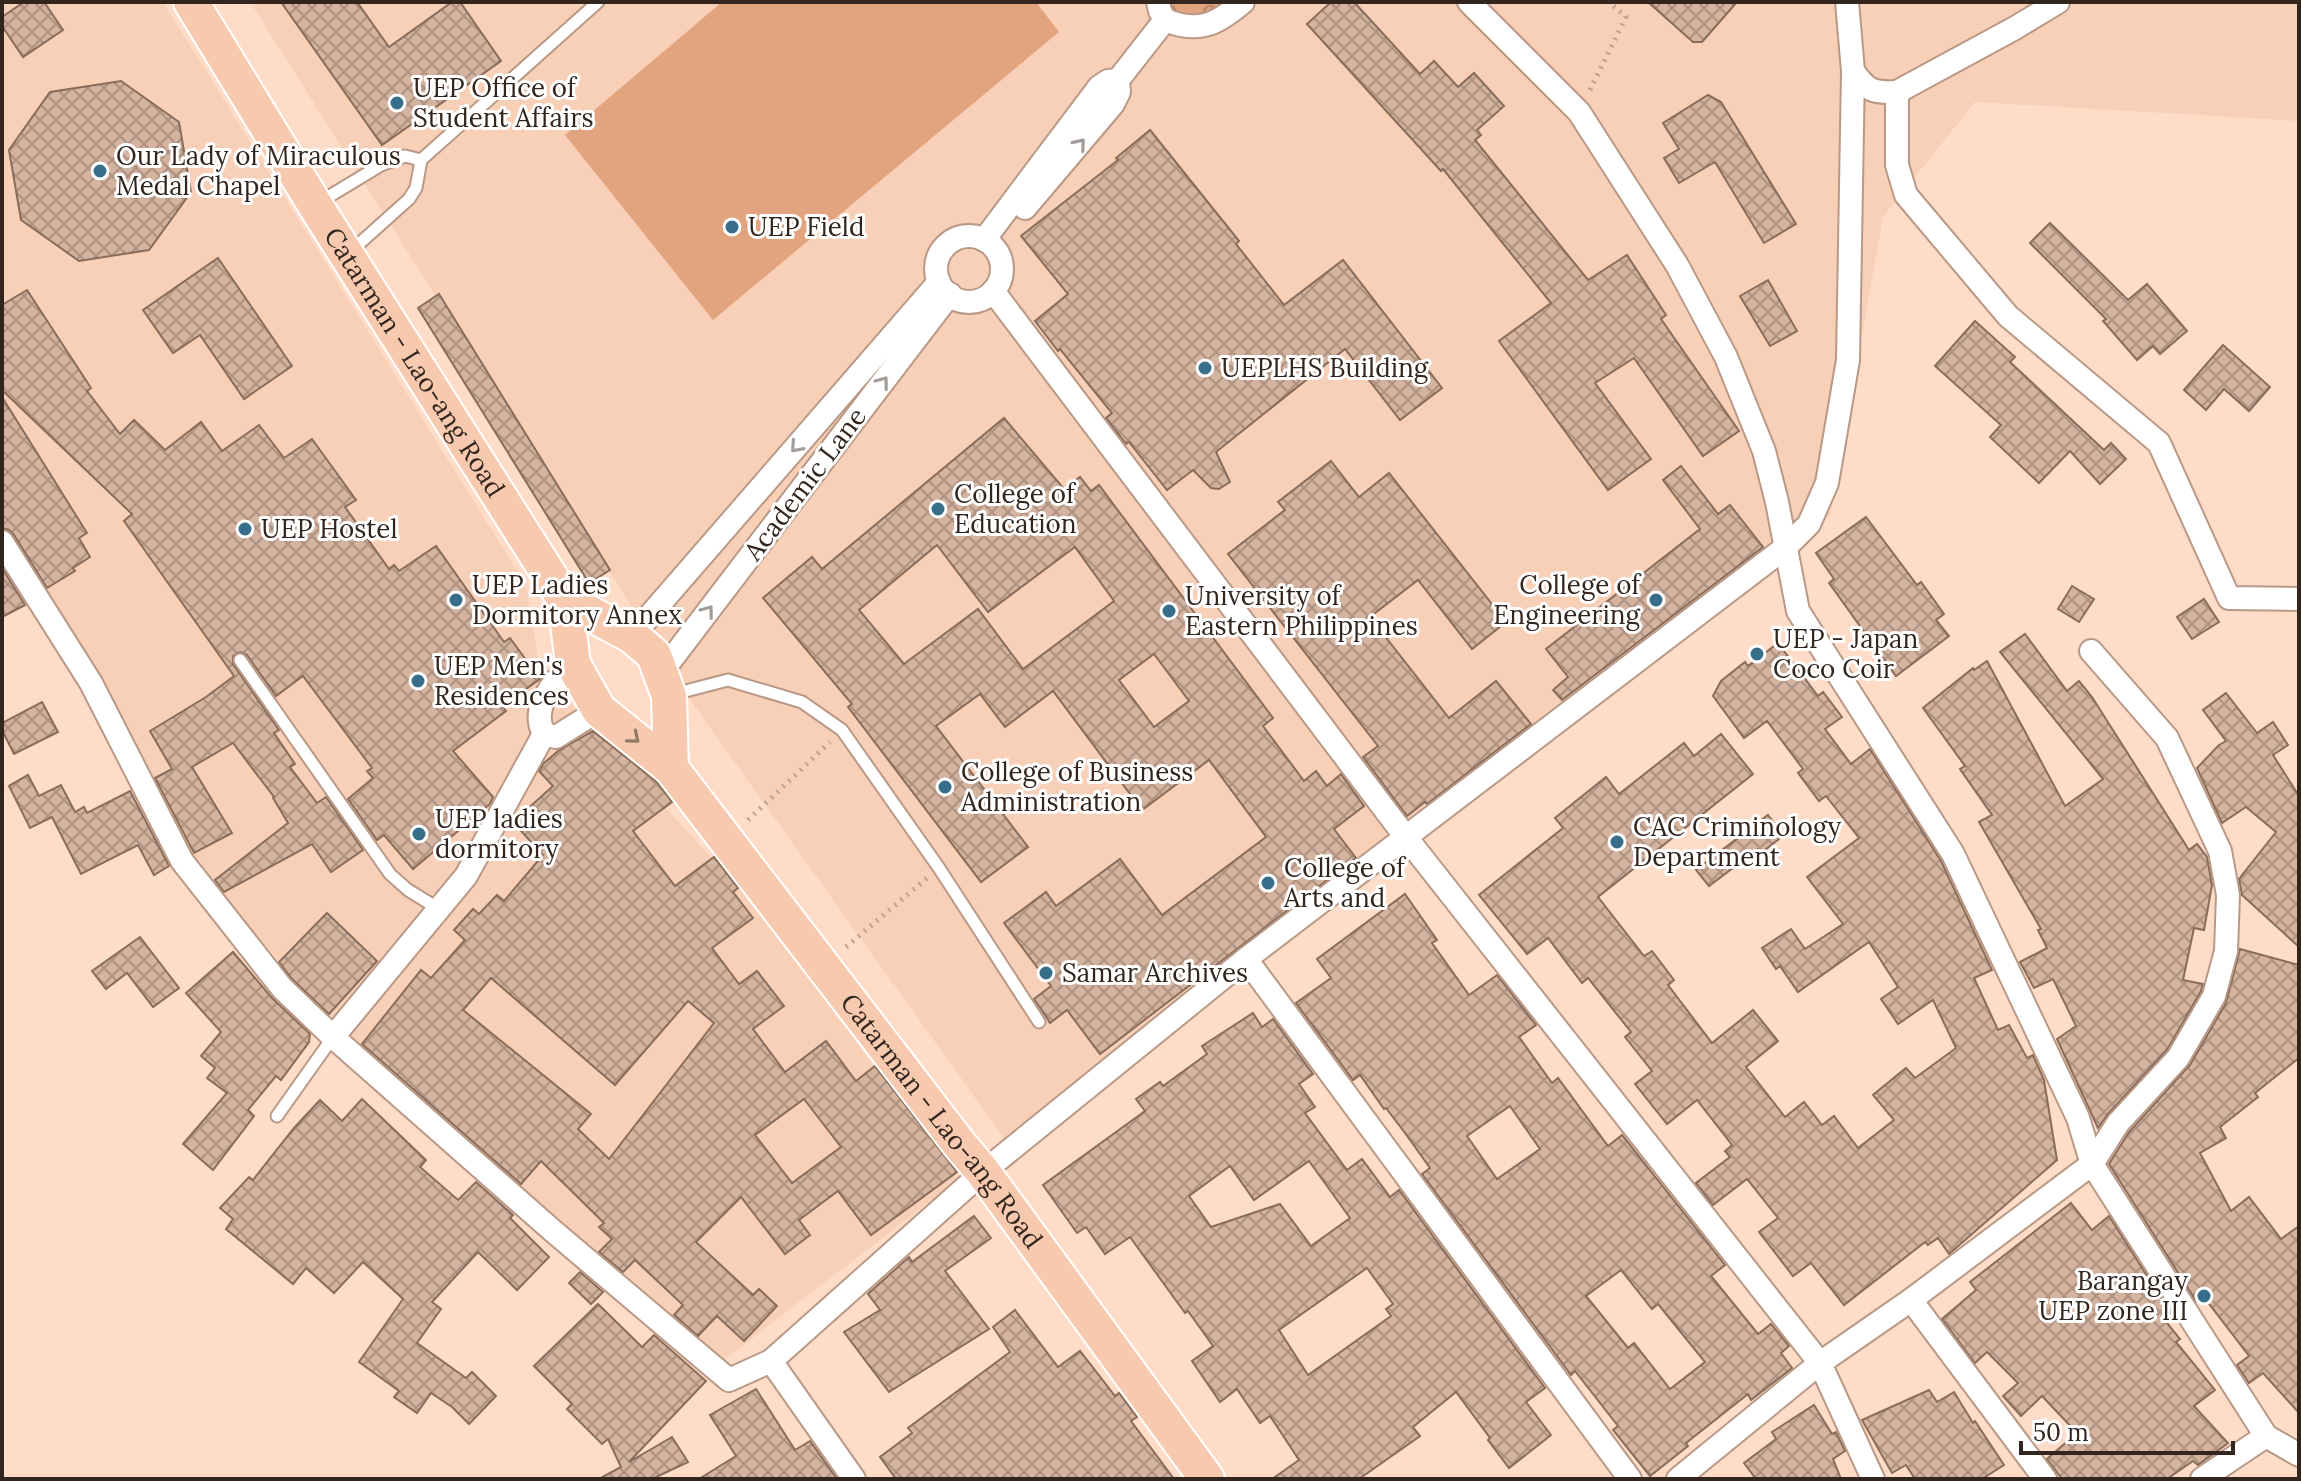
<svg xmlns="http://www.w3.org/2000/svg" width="2301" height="1481" font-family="Lora,serif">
<defs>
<pattern id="park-crowns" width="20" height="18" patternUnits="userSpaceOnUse" patternTransform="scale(2)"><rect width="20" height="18" fill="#e2a47e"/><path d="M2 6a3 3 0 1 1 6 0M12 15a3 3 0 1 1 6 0" fill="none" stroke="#b88567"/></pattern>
<pattern id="building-cross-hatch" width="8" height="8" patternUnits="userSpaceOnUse" patternTransform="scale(2)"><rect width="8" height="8" fill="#d4b39f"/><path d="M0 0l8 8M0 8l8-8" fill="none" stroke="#ad9181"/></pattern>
</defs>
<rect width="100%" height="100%" fill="#fedcc8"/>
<g fill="#f8d0b7">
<path d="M2,2h161l363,583 14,85 218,239 200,271 -237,182 -371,-319 -160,-186 -188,-317z"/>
<path d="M250,2h2049v119l-324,-19 -92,115 -53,298 -824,626 -311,-434z"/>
</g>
<path fill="url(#park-crowns)" d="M1169,2h69l-30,17 -33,-5z"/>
<path fill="#e2a47e" d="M722,2h314l23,30 -346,288 -148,-185z"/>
<g fill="url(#building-cross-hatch)" stroke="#8a6c5a" stroke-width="2" fill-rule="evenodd">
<path d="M24,2h20l19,28 -40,27 -21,-31v-9z"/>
<path d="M281,2h76l32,45 63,-45h8l41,59 -119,84z"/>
<path d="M1331,2h23l66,72 14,-13 24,26 16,-14 30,33 -27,24 4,5 -6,5 113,140 39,-25 39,60 -5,4 78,112 -36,25 -69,-98 -39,25 56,76 -43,31 -109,-149 52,-38 -108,-134 -2,2 -134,-147z"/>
<path d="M1648,2h89l-35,40h-9z"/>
<path d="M121,81l58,41 12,70 -42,58 -70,11 -58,-41 -12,-70 41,-58z"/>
<path d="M1708,95l13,7 75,122 -32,19 -49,-81 -36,21 -15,-25 15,-9 -16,-26z"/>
<path d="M1150,130l89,111 -3,3 48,61 59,-45 99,128 -42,32 -55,-71 -129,103 14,30 -11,7 -8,-1 -18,-18 -26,20 -38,-48 -3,2 -20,-26 6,-5 -52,-64 -2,2 -23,-30 33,-27 -47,-58 97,-76 -2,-2z"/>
<path d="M2050,223l78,77 19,-16 40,47 -27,23 -7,-8 -16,14 -34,-39 3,-2 -76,-76z"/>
<path d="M218,258l74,108 -48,33 -44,-64 -27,18 -30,-43z"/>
<path d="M1768,280l29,51 -27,15 -30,-50z"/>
<path d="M27,290l64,98 -4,3 33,43 14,-14 31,30 36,-28 21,29 37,-26 25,33 28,-19 44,61 -11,7 44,62 5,-4 5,6 37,-25 68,96 6,-4 30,41 -38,27 4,5 -53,40 40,46 -3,7 -77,65 -29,-34 -7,5 -29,-41 25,-21 -6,-7 5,-3 -69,-92 -27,20 -29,-41 -7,-3 -7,4v8l46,66 -5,3 21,31 -5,3 27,36 9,-6 37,53 -32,22 -19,-28 -88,48 -9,-12 73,-57 -15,-25 1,-1 -41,-54 -41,24 40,66 -38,20 -39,-75 17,-9 -22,-38 56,-34 28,-21 -110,-155 8,-7 -130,-124v-85z"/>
<path d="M439,294l171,276 -21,13 -171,-275z"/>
<path d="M1975,321l40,36 -5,5 94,88 7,-7 15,16 -26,25 -30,-33 -31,32 -49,-46 11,-12 -66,-59z"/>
<path d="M2223,345l47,42 -21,24 -25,-22 -18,21 -22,-20z"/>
<path d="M2,397l85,136 -8,5 11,19 -17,11 2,3 -28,17 -33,-53 -5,-5 -7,-2z"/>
<path d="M1004,418l60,71 16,-12 11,14 8,-6 174,233 -10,8 41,55 12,-10 11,15 14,-12 23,32 -30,23 22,29 -256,196 -33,-44 -17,13 -3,-5 -13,-19 17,-13 -47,-63 42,-31 10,14 64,-47 42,56 104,-78 -57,-77 -67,50 -89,-119 -48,36 -25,-33 -44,32 92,121 -47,35 -133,-175 4,-3 -89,-106 49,-41 10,12zM937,545l51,67 87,-65 39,54 -91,68 -45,-60 -74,55 -45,-54zM1154,654l35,47 -35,26 -35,-47z"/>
<path d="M1331,461l28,36 30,-24 117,149 -34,27 -54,-69 -48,37 79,101 47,-37 35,43 -104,80 -2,-2 -18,14 -44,-59 15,-11 -150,-192 57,-44 -7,-8z"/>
<path d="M1681,466l37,48 12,-9 33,42 -201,153 -9,-10 15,-13 -22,-28 154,-120 -37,-49z"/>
<path d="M1866,517l51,68 4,-3 23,32 -8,6 13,16 -53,40 -67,-93 5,-4 -18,-26z"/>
<path d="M2,568l23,37 -23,12z"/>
<path d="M2072,586l22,13 -15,23 -21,-13z"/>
<path d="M2204,599l15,23 -27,17 -15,-22z"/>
<path d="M2025,634l42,57 12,-10 13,16 97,153 8,-6 10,13 5,28 -8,45 -10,-2 -11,52 20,4 -2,7 -34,59 -59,64 -10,14 -41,-89 19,-13 -23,-47 -19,9 -14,-26 27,-14 -9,-18 3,-1 -62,-107 13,-7 -32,-46 5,-3 -42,-58 50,-40 1,2 13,-9 78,145 38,-27 -103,-127z"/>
<path d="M1778,643l40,53 5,-4 19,25 -17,12 26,35 19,-15 71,112 51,109 -18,8 24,52 11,-5 18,33 6,-3 11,25 13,80 -108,94 -11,-16 -10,7 -3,-3 -81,63 -33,-42 -18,13 -34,-44 19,-14 -31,-39 -34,26 -17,-22 34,-26 -5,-6 7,-6 -35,-45 -30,24 -32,-40 17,-13 -27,-34 6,-5 -43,-54 -6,5 -34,-45 -21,16 -48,-59 84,-67 -8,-10 51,-41 13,17 65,-51 10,13 27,-22 32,40 -155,123 46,59 8,-5 22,29 -6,5 44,58 41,-33 25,31 -32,26 39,50 19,-15 18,23 12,-9 24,32 36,-28 -21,-25 33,-27 9,10 41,-30 -23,-48 -35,24 -17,-25 17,-12 -29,-45 -71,50 -18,-26 -4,3 -14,-21 29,-19 14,20 38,-25 -36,-47 52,-39 -33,-42 -7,5 -21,-28 5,-4 -36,-48 -23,17 -31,-42 8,-15 24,-19 3,4z"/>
<path d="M2226,693l31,40 16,-11 15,23 -15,10 26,41v151l-57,-52 -3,-16 37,-47 -30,-25 -24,16 -25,-55 22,-23 7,-4 -23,-31z"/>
<path d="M42,702l16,30 -44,22 -12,-24v-7z"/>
<path d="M593,731l64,51 15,20 -39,29 42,55 39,-29 24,31 -5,4 20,26 -41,30 27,36 18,-13 27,35 -31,23 32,43 41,-31 30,40 19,-15 82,106 -86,63 -33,-44 -39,29 11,15 -25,19 -44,-57 -45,45 57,53 6,-6 18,17 -33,35 -27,-25 -19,20 -24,-21 9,-10 -48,-45 -12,12 -24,-20 13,-13 -13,-12 5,-4 -63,-62 -20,23 -159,-140 59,-74 10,8 34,-38 -11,-10 19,-21 6,5 18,-19 7,6 39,-46 -30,-33 40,-36 -14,-15 4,-7 15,-13zM491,978l124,107 73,-84 26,22 -105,136 -31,-30 13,-15 -128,-104zM804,1099l37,48 -49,36 -37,-48z"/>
<path d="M28,775l11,21 22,-11 14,27 9,-5 3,6 43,-22 39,75 -15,9 -16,-30 -57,29 -29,-57 -22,11 -21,-42z"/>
<path d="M1768,815l13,17 -4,3 2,4 -18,14 -3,-4 -49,37 -13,-16z"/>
<path d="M1405,894l32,46 -5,3 37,52 28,-20 39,50 -17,12 33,46 6,-5 50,68 14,-11 103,130 -14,11 47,58 13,-10 18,22 -8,7 11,15 -41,32 -3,-6 -62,49 2,3 -38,30 -37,-46 5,-4 -43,-55 -4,4 -149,-201 8,-6 -25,-35 -19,-25 -2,1 -24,-34 -7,5 -57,-77 35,-25 -14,-19zM1510,1106l30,43 -43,30 -30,-43zM1621,1270l31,39 6,-5 47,58 -35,27 -36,-46 -6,5 -42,-52z"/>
<path d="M327,913l50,48 -48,53 -37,-35 -13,-17z"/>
<path d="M140,937l39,51 -26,19 -26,-34 -21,16 -14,-18z"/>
<path d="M2240,949l59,16v93l-44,35 3,4 -38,30 6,11 -26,15 31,58 18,-14 32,42 18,-13v187l-36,-40 -14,10 -12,-18 12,-9 -46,-60 -7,5 -87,-137 20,-32 61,-67 36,-62z"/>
<path d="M233,952l39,46 38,36 -1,8 -28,38 -5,-4 -28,34 6,6 -41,54 -30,-26 44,-51 -20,-15 8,-10 -14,-12 20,-24 -35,-39z"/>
<path d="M1253,1013l9,14 11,-8 40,55 -14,10 16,23 -10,6 42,57 15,-11 28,38 9,-7 146,198 -19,14 25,33 -42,33 -21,-28 2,-2 -34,-46 -43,35 7,9 -61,43h-87l27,-19 -29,-44 -10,7 -23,-34 -17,13 -28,-41 21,-15 -25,-35 -3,2 -55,-76 -25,17 -19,-27 -9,6 -34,-48 102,-74 -9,-12 24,-17 3,4 44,-32 -5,-8zM1309,1161l41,57 -39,28 -31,-42 -69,23 -22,-31 41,-30 24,34zM1367,1268l26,36 -7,5 5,7 -83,59 -29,-45z"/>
<path d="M362,1099l64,61 -6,7 38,33 18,-18 37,33 -3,3 39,39 -32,33 -39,-38 -46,50 9,7 -24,34 49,35 6,-6 24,24 -27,28 -17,-17 -21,-14 -14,20 -23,-16 5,-6 -40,-29 44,-63 -40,-37 -29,31 -28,-25 -13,16 -67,-55 7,-10 -13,-11 29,-31 4,3 41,-52 26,-28 22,21z"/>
<path d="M2071,1203l21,27 17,-14 65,102 -7,5 13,16 -4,3 39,48 -21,16 34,37 -30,22 -5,-4 -26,18h-105l-15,-20 30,-26 -35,-37 -21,20 -18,-20 15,-13 -31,-31 -12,11 -33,-44 34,-29 -6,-8z"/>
<path d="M974,1216l17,22 -46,33 44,58 -100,63 -45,-60 36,-22 -12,-16 41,-37 3,5z"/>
<path d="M580,1272l23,20 -12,12 -22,-21z"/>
<path d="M598,1304l44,43 12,-12 52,46 -77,81 43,-25 16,25 -36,17h-53l22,-12 -13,-28 -6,5 -35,-35 5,-5 -38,-38z"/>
<path d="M1015,1310l43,57 22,-16 35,45 4,-3 18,24 -6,4 43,58h-278l-16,-22 32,-24 -4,-5 102,-76 -17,-25z"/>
<path d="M756,1389l39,61 15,-9 27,38h-138l37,-23 -26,-41z"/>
<path d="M1929,1390l8,12 17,-10 19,31 2,-2 29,44 -22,14h-67l-9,-14 -14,8 -30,-53z"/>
<path d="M1814,1405l18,29 4,-2 9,19 -12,8 8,20h-85l-12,-16 32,-24 -4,-7z"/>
</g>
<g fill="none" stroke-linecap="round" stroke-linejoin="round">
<g stroke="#b99986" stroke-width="15">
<g id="lane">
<path d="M318,203l63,-38 24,-9 16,4"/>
<path d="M351,251l58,-52 7,-11 5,-28 177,-158"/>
<path d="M240,660l150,214 18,16 31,19"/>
<path d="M674,694l54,-14 74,22 40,28 97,138 100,154"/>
<path d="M277,1116l56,-79"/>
</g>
</g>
<g stroke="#b99986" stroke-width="26">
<g id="street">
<path d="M1158,2l2,9 5,9"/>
<path d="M1469,2l110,110 98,153 49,92 38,94 13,51 21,109 155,243 125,264 14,46 174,272 33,19"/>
<path d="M1853,71c14,20 20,22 44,21l118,-64 43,-26"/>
<path d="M1897,92v73l9,30 102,121 151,127 70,155 70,1"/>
<path d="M1025,208l88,-104 6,-12 -1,-12"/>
<circle cx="969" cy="269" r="33"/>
<path d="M984,240l115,-153 9,-6 10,-1 47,-60c34,14 52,4 78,-18"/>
<path d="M993,291l412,545 415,527 53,116"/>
<path d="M2,542l89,141 91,178 100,127 51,49 220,194 176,149 42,-19 83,118"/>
<path d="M632,636l307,-354"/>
<path d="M661,673l289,-379"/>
<path d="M544,734l12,3 43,-27"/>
<path d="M1246,959l384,520"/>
<path d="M333,1037l133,-161 78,-142c-14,-26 9,-53 29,-70"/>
<path d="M1911,1300l134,179"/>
<path d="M771,1361l212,-189 263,-213 540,-412 23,-23 18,-41 21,-123 5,-289 -6,-69"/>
<path d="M1678,1479l142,-116 91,-63 181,-136 26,-41 60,-65 36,-62 12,-45 2,-56 -8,-44 -53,-113 -76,-87"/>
<path d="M2202,1479l64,-43"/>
</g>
</g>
<g stroke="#fff" stroke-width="38">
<g id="primary">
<path id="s1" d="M191,2l124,203 250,395 8,64 26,46 72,58 289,377 23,27 224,307"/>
<path d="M565,600l67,36 22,19 15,41 2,72"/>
</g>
</g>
<g stroke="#bda192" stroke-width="5" stroke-dasharray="2 6" stroke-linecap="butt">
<path d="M1590,90l36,-73 -17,-15"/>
<path d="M748,820l82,-78"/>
<path d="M846,947l81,-69"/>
</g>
<use href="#lane" stroke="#fff" stroke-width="11"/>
<use href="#street" stroke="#fff" stroke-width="22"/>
<use href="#primary" stroke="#f7caaf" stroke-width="34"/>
</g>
<defs><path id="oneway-chevron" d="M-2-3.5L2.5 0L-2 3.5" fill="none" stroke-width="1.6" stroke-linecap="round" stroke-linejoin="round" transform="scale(2)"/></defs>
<g stroke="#a39d9a">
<use href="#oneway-chevron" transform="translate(1080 144) rotate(-50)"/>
<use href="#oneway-chevron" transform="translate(883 382) rotate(-53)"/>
<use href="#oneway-chevron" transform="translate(796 447) rotate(131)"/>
<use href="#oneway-chevron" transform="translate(708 611) rotate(-53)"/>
</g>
<use stroke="#947866" href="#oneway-chevron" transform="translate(634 738) rotate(39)"/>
<g fill="#376e89" stroke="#fff" stroke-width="3">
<circle cx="397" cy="103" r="8"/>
<circle cx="100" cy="171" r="8"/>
<circle cx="732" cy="227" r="8"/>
<circle cx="1205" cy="368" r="8"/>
<circle cx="938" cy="509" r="8"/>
<circle cx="245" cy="529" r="8"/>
<circle cx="456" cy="600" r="8"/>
<circle cx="1656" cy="600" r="8"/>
<circle cx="1169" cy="611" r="8"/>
<circle cx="1757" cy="654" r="8"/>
<circle cx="418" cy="681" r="8"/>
<circle cx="945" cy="787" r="8"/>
<circle cx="419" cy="834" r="8"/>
<circle cx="1617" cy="842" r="8"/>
<circle cx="1268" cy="883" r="8"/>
<circle cx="1046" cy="973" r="8"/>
<circle cx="2204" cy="1296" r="8"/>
</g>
<g text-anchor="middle" stroke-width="6" stroke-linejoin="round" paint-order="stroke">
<g font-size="26" fill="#32251e" stroke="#fff" text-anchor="start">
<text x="413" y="97">UEP Office of<tspan x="413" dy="30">Student Affairs</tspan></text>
<text x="116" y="165">Our Lady of Miraculous<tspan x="116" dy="30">Medal Chapel</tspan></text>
<text x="748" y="236">UEP Field</text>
<text x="1221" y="377">UEPLHS Building</text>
<text x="954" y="503">College of<tspan x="954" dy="30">Education</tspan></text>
<text x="261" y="538">UEP Hostel</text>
<text x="472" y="594">UEP Ladies<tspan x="472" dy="30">Dormitory Annex</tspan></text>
<text x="1640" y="594" text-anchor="end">College of<tspan x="1640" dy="30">Engineering</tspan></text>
<text x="1185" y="605">University of<tspan x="1185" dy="30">Eastern Philippines</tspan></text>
<text x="1773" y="648">UEP - Japan<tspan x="1773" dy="30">Coco Coir</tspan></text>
<text x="434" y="675">UEP Men's<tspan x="434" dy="30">Residences</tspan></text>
<text x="961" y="781">College of Business<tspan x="961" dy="30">Administration</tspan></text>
<text x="435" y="828">UEP ladies<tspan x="435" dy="30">dormitory</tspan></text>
<text x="1633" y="836">CAC Criminology<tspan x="1633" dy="30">Department</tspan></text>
<text x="1284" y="877">College of<tspan x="1284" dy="30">Arts and</tspan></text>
<text x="1062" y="982">Samar Archives</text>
<text x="2188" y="1290" text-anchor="end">Barangay<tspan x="2188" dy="30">UEP zone III</tspan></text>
</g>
<g font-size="26" fill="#32251e" stroke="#fff">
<text dy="9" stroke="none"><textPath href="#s1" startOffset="424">Catarman - Lao-ang Road</textPath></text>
<text transform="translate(805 484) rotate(-53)" y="9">Academic Lane</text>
<text dy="9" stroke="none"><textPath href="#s1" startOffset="1360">Catarman - Lao-ang Road</textPath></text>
</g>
</g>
<rect width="2301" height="1481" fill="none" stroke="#32251e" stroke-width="8"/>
<path d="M2021 1441v12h212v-12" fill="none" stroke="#32251e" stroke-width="4"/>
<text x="2033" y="1441" font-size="24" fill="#32251e" stroke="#ffffff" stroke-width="6" paint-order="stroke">50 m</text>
</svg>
